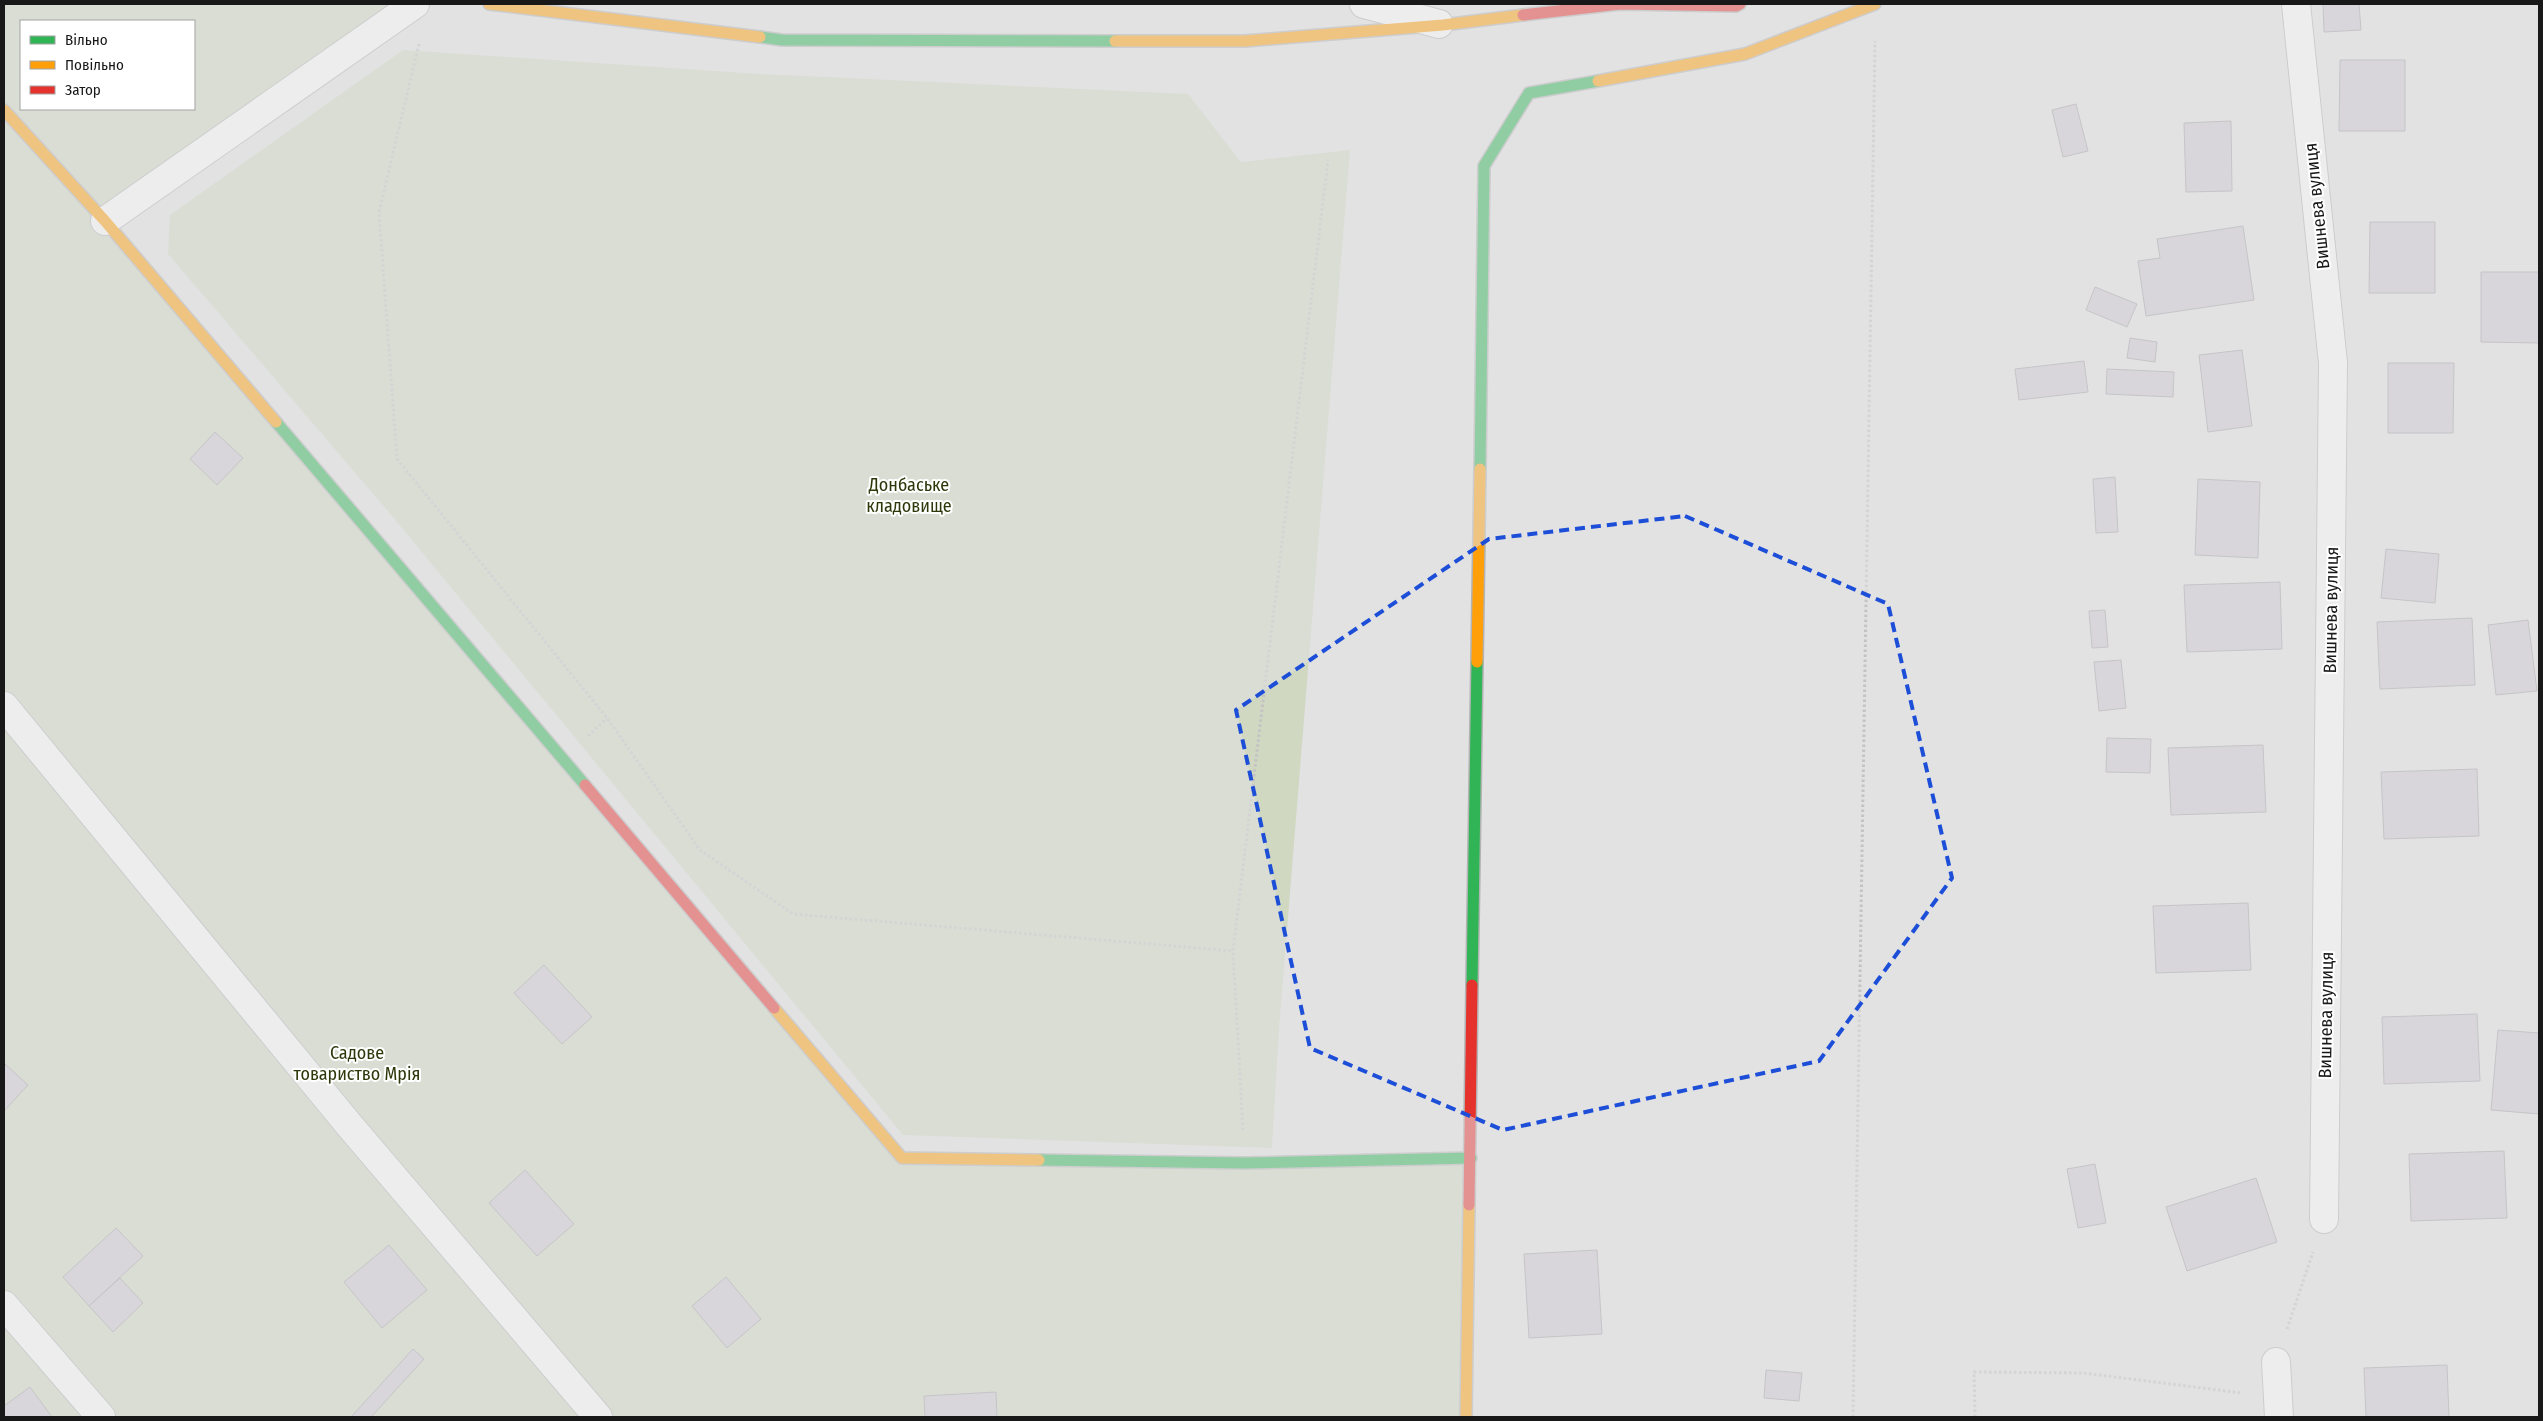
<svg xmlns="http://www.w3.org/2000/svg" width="2543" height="1421" font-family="'Fira Sans Condensed',sans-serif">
<rect width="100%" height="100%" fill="#e2e2e3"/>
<g fill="#d0d8c2" fill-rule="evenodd">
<path d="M4,4h411l-310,217 797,937h569l-5,259h-1462zM21,21h173v88h-173z"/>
<path d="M403,50l357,24 428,20 53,68 109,-12 -71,879 -7,119 -369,-13 -516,-625 -219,-256 2,-39z"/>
</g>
<g fill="#cdc6d1" stroke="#a2a2a3">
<path d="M2323,4h36l2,26 -37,2z"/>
<path d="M2340,60h65v71h-66z"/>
<path d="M2076,104l12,47 -25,6 -11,-47z"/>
<path d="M2231,121l1,70 -46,1 -2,-69z"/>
<path d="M2370,222h65v71h-66z"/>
<path d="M2243,226l11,74 -108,16 -8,-55 22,-3 -3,-19z"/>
<path d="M2481,272h58v71l-58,-1z"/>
<path d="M2095,287l42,17 -10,23 -41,-17z"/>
<path d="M2130,338l27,4 -2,20 -28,-4z"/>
<path d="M2242,350l10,76 -44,6 -9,-77z"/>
<path d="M2084,361l4,31 -69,8 -4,-31z"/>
<path d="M2388,363h66l-1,70h-65z"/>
<path d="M2107,369l67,3 -1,25 -67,-3z"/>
<path d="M215,432l28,26 -26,27 -27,-26z"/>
<path d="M2115,477l3,55 -22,1 -3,-54z"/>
<path d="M2198,479l62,3 -2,76 -63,-3z"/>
<path d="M2386,549l53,5 -4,49 -54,-5z"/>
<path d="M2280,582l2,67 -95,3 -3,-67z"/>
<path d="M2105,610l3,37 -16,1 -3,-37z"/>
<path d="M2472,618l3,67 -95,4 -3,-67z"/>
<path d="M2528,620l9,71 -41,4 -8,-70z"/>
<path d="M2121,660l5,48 -27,3 -5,-49z"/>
<path d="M2107,738l44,1 -1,34 -44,-1z"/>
<path d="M2263,745l3,67 -95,3 -3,-67z"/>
<path d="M2477,769l2,67 -95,3 -3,-67z"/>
<path d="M2248,903l3,67 -95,3 -3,-67z"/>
<path d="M544,965l48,52 -30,27 -48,-51z"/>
<path d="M2477,1014l3,67 -96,3 -2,-67z"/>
<path d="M2498,1030l41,3v81l-48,-4z"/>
<path d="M4,1063l24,22 -24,26z"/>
<path d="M2504,1151l3,67 -96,3 -2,-67z"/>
<path d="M2095,1164l11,59 -28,5 -11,-59z"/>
<path d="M525,1170l49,54 -37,32 -48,-53z"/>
<path d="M2256,1178l21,64 -90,29 -21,-64z"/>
<path d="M116,1228l27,28 -54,50 -26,-29z"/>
<path d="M389,1245l38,45 -45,38 -38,-46z"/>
<path d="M1597,1250l5,84 -73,4 -5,-84z"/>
<path d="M726,1277l35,42 -34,29 -35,-42z"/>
<path d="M120,1278l23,25 -30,29 -24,-26z"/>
<path d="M413,1349l11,10 -53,58h-20z"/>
<path d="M2447,1365l2,52h-83l-2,-49z"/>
<path d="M1766,1370l36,3 -3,28 -35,-3z"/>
<path d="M30,1387l22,30h-48v-11z"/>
<path d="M996,1392l1,25h-72l-1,-21z"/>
</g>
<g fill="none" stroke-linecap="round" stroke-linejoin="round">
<g stroke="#b3b3b4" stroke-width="30">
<g id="street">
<path d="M1364,4l75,20"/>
<path d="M2296,4l37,359 -9,856"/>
<path d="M105,221l310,-217"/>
<path d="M4,706l346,420 248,291"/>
<path d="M4,1305l97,112"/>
<path d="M2276,1362l3,55"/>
</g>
</g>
<g stroke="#b3b3b4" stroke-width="14">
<g id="fast">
<path d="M760,37l22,3 333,1"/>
<path d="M276,422l309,363"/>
<path d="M1480,469l4,-303 45,-73 69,-12"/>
<path d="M1472,985l5,-323"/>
<path d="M1039,1160l206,3 226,-5"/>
</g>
</g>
<g stroke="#b3b3b4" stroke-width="14">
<g id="slow">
<path d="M489,4l271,33"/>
<path d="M1115,41h130l198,-16 80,-10"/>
<path d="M1598,81l147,-27 130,-50"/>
<path d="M4,110l101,111 171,201"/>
<path d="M1477,662l3,-193"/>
<path d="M774,1008l128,150 137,2"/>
<path d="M1466,1417l3,-212"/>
</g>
</g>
<g stroke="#b3b3b4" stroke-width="14">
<g id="jam">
<path d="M1523,15l97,-11 116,2 4,-2"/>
<path d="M585,785l189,223"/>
<path d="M1469,1205l3,-220"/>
</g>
</g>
<g stroke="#c3c3c3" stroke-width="3" stroke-dasharray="2.5 2.5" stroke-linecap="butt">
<path d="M419,44l-40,168 18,247 210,259 93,132 93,64 440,37"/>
<path d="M588,736l19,-18"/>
<path d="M1243,1130l-10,-179 95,-791"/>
<path d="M2287,1329l26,-77"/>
<path d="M1853,1417l22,-1376"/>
<path d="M1975,1417l-1,-45 109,1 159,20"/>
</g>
<use href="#street" stroke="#fbfbfb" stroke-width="28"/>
<use href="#fast" stroke="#30b455" stroke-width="11"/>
<use href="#slow" stroke="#ff9f0a" stroke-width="11"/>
<use href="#jam" stroke="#e5322d" stroke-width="11"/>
</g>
<path d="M0 0H2543V1421H0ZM1685,516l203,88 64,274 -133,183 -316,69 -193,-82 -74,-338 253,-171z" fill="#e2e2e3" fill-opacity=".55" fill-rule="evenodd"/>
<path fill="none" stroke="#1d4ed8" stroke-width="4" stroke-dasharray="10 6" stroke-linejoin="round" d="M1685,516l203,88 64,274 -133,183 -316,69 -193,-82 -74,-338 253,-171z"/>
<g text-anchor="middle" stroke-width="4" stroke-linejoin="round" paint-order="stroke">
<g font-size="18" fill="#181819" stroke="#fff">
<text transform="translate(2317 206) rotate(-96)" y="6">Вишнева вулиця</text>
<text transform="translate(2331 610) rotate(-89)" y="6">Вишнева вулиця</text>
<text transform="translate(2326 1015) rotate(-89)" y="6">Вишнева вулиця</text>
</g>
<g font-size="18" fill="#2c380a" stroke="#fff">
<text x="909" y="491">Донбаське<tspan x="909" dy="21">кладовище</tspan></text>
<text x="357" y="1059">Садове<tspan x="357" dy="21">товариство Мрія</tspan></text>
</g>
</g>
<rect width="2543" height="1421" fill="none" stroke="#181819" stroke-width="10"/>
<rect x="20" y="20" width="175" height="90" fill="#ffffff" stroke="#a3a3a3"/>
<rect x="30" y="36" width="25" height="8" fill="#30b455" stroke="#a3a3a3"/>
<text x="65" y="45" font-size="15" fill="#181819">Вільно</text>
<rect x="30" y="61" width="25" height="8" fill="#ff9f0a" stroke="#a3a3a3"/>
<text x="65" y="70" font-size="15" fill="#181819">Повільно</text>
<rect x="30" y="86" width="25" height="8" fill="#e5322d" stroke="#a3a3a3"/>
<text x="65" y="95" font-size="15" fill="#181819">Затор</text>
</svg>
